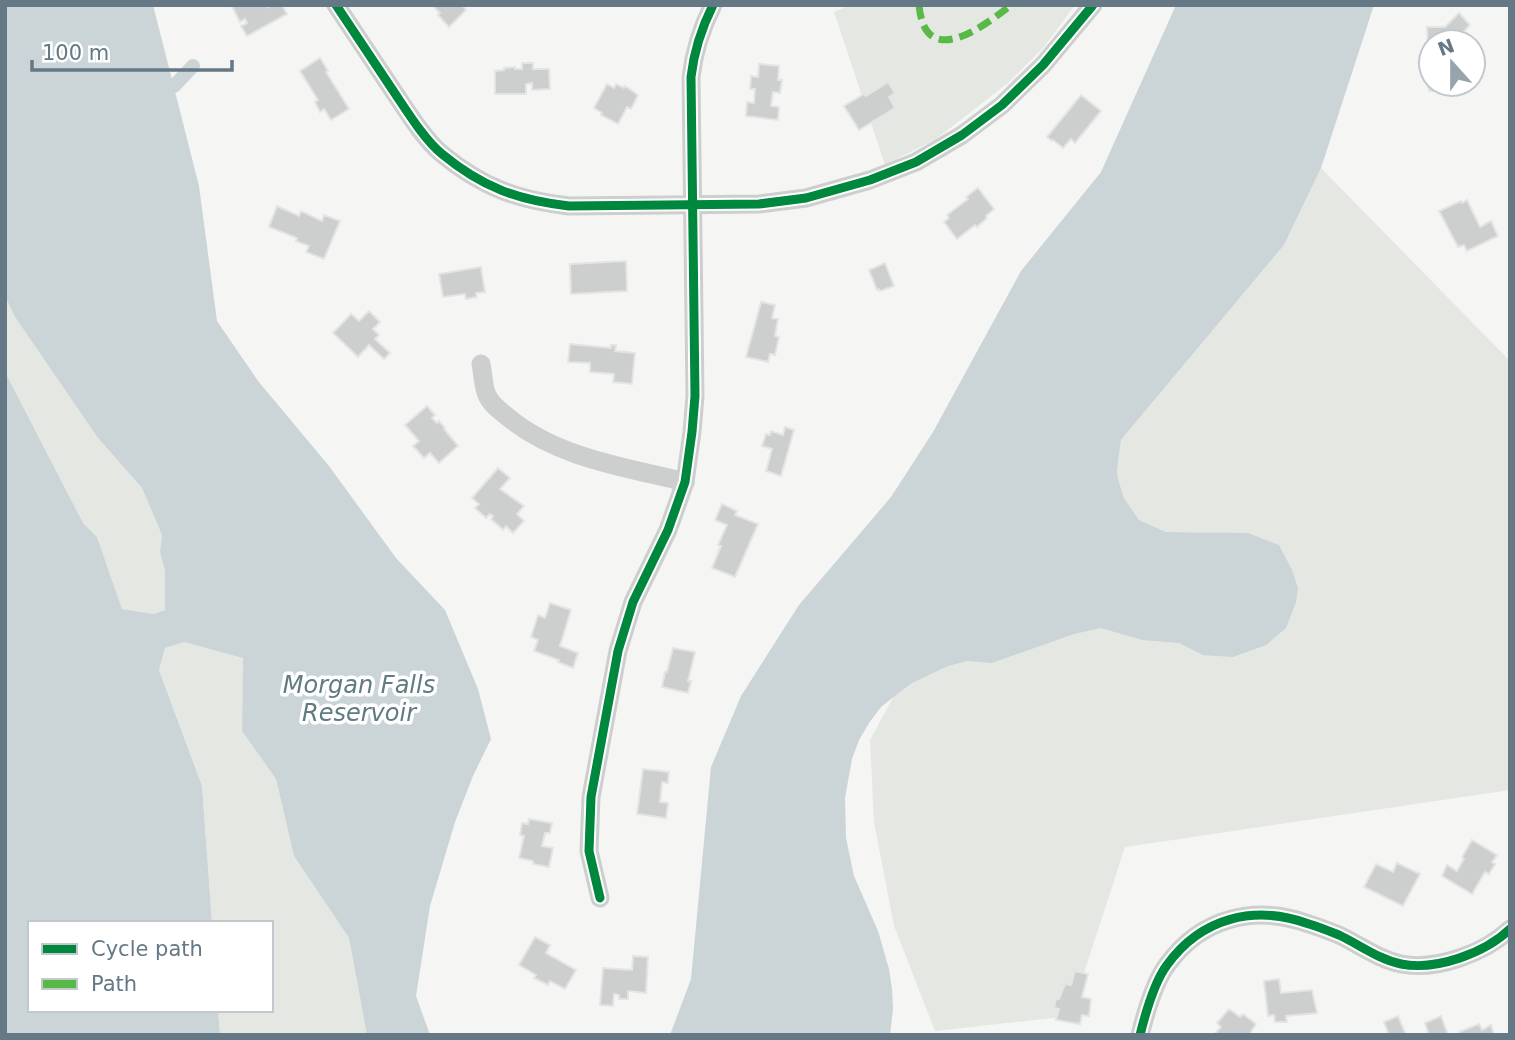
<svg xmlns="http://www.w3.org/2000/svg" width="1515" height="1040" font-family="'DejaVu Sans',sans-serif">
<rect width="100%" height="100%" fill="#f5f5f4"/>
<g fill="#e5e8e2">
<path d="M851,5h224l-31,42 -36,36 -72,56 -51,26 -51,-153z"/>
<path d="M1321,168l189,193v429l-385,57 -55,169 -135,15 -41,-105 -20,-104 -4,-82 32,-59 303,-149h-39l-27,-12 -15,-22 -6,-19 -1,-9 4,-30 163,-195z"/>
<path d="M5,296l10,21 83,121 44,50 20,47 -2,17 5,19v39l-11,4 -32,-5 -25,-72 -14,-14 -78,-151z"/>
<path d="M184,642l59,15 -1,74 34,48 18,77 55,82 18,97h-147l-2,-25h53v-87h-59l-10,-137 -43,-116 6,-22z"/>
</g>
<g fill="#cbd4d6">
<path d="M5,5h148l46,181 18,135 41,60 71,85 67,92 49,52 33,79 13,50 -18,37 -18,46 -25,84 -14,90 14,39h-63l-18,-97 -55,-82 -18,-77 -34,-48 1,-73 -59,-16 -19,6 -6,22 43,116 10,137h-182v87h188l2,25h-215v-663l78,151 14,14 25,72 32,5 11,-4v-39l-5,-19 2,-17 -20,-47 -44,-50 -83,-121 -10,-21z"/>
<path d="M1176,5h198l-53,163 -37,77 -163,195 -4,30 1,9 6,19 15,22 27,12 82,1 31,12 13,25 6,18 -2,14 -10,26 -20,17 -33,12 -30,-2 -24,-12 -37,-3 -41,-12 -27,6 -82,29 -25,-2 -19,5 -36,17 -16,12 -15,12 -12,16 -10,17 -7,19 -7,39 1,40 8,38 24,55 11,38 3,20 1,20 -3,26h-220l21,-56 20,-212 30,-71 58,-91 92,-108 42,-65 88,-161 80,-99z"/>
</g>
<g fill="none" stroke-linecap="round" stroke-linejoin="round">
<path stroke="#cbd4d6" stroke-width="14" d="M174,86l19,-20"/>
</g>
<g fill="#cdcfcf" stroke="#e4e4e4" stroke-width="2">
<path d="M234,5h33l1,2 3,-2h11l5,9 -40,22 -6,-10 6,-3 -2,-4 -5,3 -8,-16z"/>
<path d="M432,5h30l4,5 -17,17 -11,-12 2,-2z"/>
<path d="M1459,13l11,12 -14,15v2h-25v42h26v6l-28,1 -2,-64h18z"/>
<path d="M320,58l8,13 -2,1 23,37 -18,11 -7,-11 -4,3 -5,-10 3,-2 -18,-29z"/>
<path d="M522,63h11v6h16l1,20 -18,1v-7l-6,1v10h-31v-23l9,-1v-2l11,-1v2h7z"/>
<path d="M759,64l20,2 -1,14h4l-2,13 -7,-1 -2,14 8,1 -1,13 -32,-4 1,-14 7,1 1,-14h-5l1,-13 7,1z"/>
<path d="M888,82l7,11 -6,4 6,11 -36,22 -15,-24 20,-12 2,2z"/>
<path d="M607,84l7,4 2,-4 8,4 1,-2 13,9 -7,14 -4,-2 -9,17 -17,-9 1,-2 -8,-5z"/>
<path d="M1081,95l20,16 -26,32 -4,-4 -8,9 -10,-8 -1,1 -5,-4z"/>
<path d="M978,188l16,21 -8,7 1,2 -10,9 -2,-2 -18,14 -13,-17 5,-4 -2,-3 21,-16 -2,-2z"/>
<path d="M1467,200l13,27 11,-6 7,15 -31,15 -3,-6 -6,2 -19,-36 22,-10 1,2z"/>
<path d="M277,206l22,10 2,-5 21,10 2,-6 16,6 -16,38 -18,-7 3,-6 -13,-5 1,-3 -28,-11z"/>
<path d="M626,261l1,30 -56,3 -1,-30z"/>
<path d="M885,263l9,23 -14,5 -1,-2 -2,1 -8,-20z"/>
<path d="M481,267l4,25 -9,1 1,4 -11,2 -1,-5 -22,3 -4,-23z"/>
<path d="M761,302l14,3 -3,13 6,1 -3,17 4,1 -4,18 -5,-1 -2,8 -22,-5z"/>
<path d="M369,311l11,11 -7,7 6,6 -4,4 15,14 -6,6 -15,-14 -11,12 -25,-24 18,-19 8,7z"/>
<path d="M570,344l41,4v-3h5l-1,6 20,2 -3,31 -19,-2 1,-8 -24,-2v-9l-22,-1z"/>
<path d="M427,406l8,9 -3,3 5,5 2,-2 6,7 -1,1 14,17 -19,17 -9,-10 -6,5 -11,-12 6,-5 -14,-16z"/>
<path d="M785,427l9,3 -13,46 -15,-5 6,-22 -10,-3 4,-12 4,1 1,-4 12,4z"/>
<path d="M498,468l12,10 -10,11 24,17 -7,8 7,7 -11,12 -7,-7 -3,4 -12,-11 2,-3 -3,-2 -4,4 -11,-10 4,-4 -7,-6z"/>
<path d="M722,504l15,7 -2,4 23,9 -23,53 -23,-9 9,-22 -3,-1 9,-20 -12,-5z"/>
<path d="M550,603l21,7 -11,36 18,7 -5,15 -15,-6 1,-2 -25,-9 4,-11 -7,-3 7,-22 7,3z"/>
<path d="M673,648l22,4 -7,29h3l-3,12 -26,-6 3,-15h2z"/>
<path d="M643,769l26,3 -1,11 -6,-1 -2,20 8,1 -2,15 -29,-4z"/>
<path d="M529,819l23,4 -2,10h-5l-3,13 11,2 -4,19 -16,-3v-3l-14,-3 5,-22 -4,-1 2,-12 6,1z"/>
<path d="M1472,840l25,15 -5,7 3,2 -6,10 -4,-2 -13,22 -30,-18 5,-11 10,6 7,-12 -2,-2z"/>
<path d="M1397,863l23,11 -17,32 -39,-19 12,-23 17,8z"/>
<path d="M535,937l15,8 -4,8 30,17 -11,19 -15,-8 -2,4 -14,-7 2,-3 -17,-10z"/>
<path d="M633,956l15,1 -2,36 -18,-2v8h-9v-4l-5,-1 -1,12 -13,-1 3,-37 29,2z"/>
<path d="M1075,971l13,3 -6,23 9,2 -2,17 -7,-1 -2,9 -24,-4 3,-11 -5,-1 2,-9h3l6,-15 6,1z"/>
<path d="M1279,979l2,14 31,-3 5,23 -31,3 1,6h-12l-1,-7 -6,1 -4,-35z"/>
<path d="M1229,1009l11,8 3,-3 13,10 -7,11h-35l7,-8 -4,-4z"/>
<path d="M1398,1016l8,19h-17l-5,-13z"/>
<path d="M1441,1016l7,19h-19l-4,-12z"/>
<path d="M1479,1024l3,6 9,-5 3,10h-34l-1,-3z"/>
</g>
<g fill="none" stroke-linecap="round" stroke-linejoin="round">
<g stroke="#cdcfcf" stroke-width="19">
<path d="M336,5c20,30 40,60 60,90 12,18 29,45 46,59 40,33 75,46 127,52l190,-2 47,-6 64,-18 46,-18 46,-27 40,-30 41,-40 50,-60"/>
<path d="M481,364c2,9 2,22 6,31 4,10 15,17 22,23 49,40 116,49 176,64"/>
<path d="M600,898l-11,-47 2,-54 27,-146 15,-49 35,-72 17,-48 7,-50 3,-36 -4,-319c3,-26 10,-48 22,-72"/>
<path d="M1140,1035c5,-20 15,-54 27,-70 34,-47 87,-61 142,-41 10,3 20,7 30,11 21,10 39,24 62,29 35,7 84,-11 109,-35"/>
</g>
<path stroke="#58b947" stroke-width="7" stroke-dasharray="14 7" stroke-linecap="butt" d="M919,5c6,66 64,22 92,0"/>
<g stroke="#fff" stroke-width="13">
<g id="cycleway">
<path d="M336,5c20,30 40,60 60,90 12,18 29,45 46,59 40,33 75,46 127,52l190,-2 47,-6 64,-18 46,-18 46,-27 40,-30 41,-40 50,-60"/>
<path d="M600,898l-11,-47 2,-54 27,-146 15,-49 35,-72 17,-48 7,-50 3,-36 -4,-319c3,-26 10,-48 22,-72"/>
<path d="M1140,1035c5,-20 15,-54 27,-70 34,-47 87,-61 142,-41 10,3 20,7 30,11 21,10 39,24 62,29 35,7 84,-11 109,-35"/>
</g>
</g>
<use href="#cycleway" stroke="#00873e" stroke-width="9"/>
</g>
<g text-anchor="middle" stroke-width="7" stroke-linejoin="round" paint-order="stroke">
<g font-size="24" font-style="italic" fill="#607b81" stroke="#fff">
<text x="359" y="693">Morgan Falls<tspan x="359" dy="28">Reservoir</tspan></text>
</g>
</g>
<rect width="1515" height="1040" fill="none" stroke="#647885" stroke-width="14"/>
<rect x="28" y="921" width="245" height="91" fill="#ffffff" stroke="#c1c9ce" stroke-width="2"/>
<rect x="42" y="944" width="35" height="10" fill="#00873e" stroke="#c1c9ce" stroke-width="2"/>
<text x="91" y="956" font-size="21" fill="#647885">Cycle path</text>
<rect x="42" y="979" width="35" height="10" fill="#58b947" stroke="#c1c9ce" stroke-width="2"/>
<text x="91" y="991" font-size="21" fill="#647885">Path</text>
<g transform="translate(1452 63) rotate(339)"><circle r="33" fill="#ffffff" stroke="#c1c9ce" stroke-width="2"/>
<path d="M0-5L12 26L0 18L-12 26Z" fill="#97a4ac"/>
<text y="-10" font-size="19" font-weight="bold" text-anchor="middle" fill="#647885">N</text>
</g>
<path d="M32 60v10h200v-10" fill="none" stroke="#647885" stroke-width="3.5"/>
<text x="42" y="60" font-size="21" fill="#647885" stroke="#ffffff" stroke-width="5" paint-order="stroke">100 m</text>
</svg>
